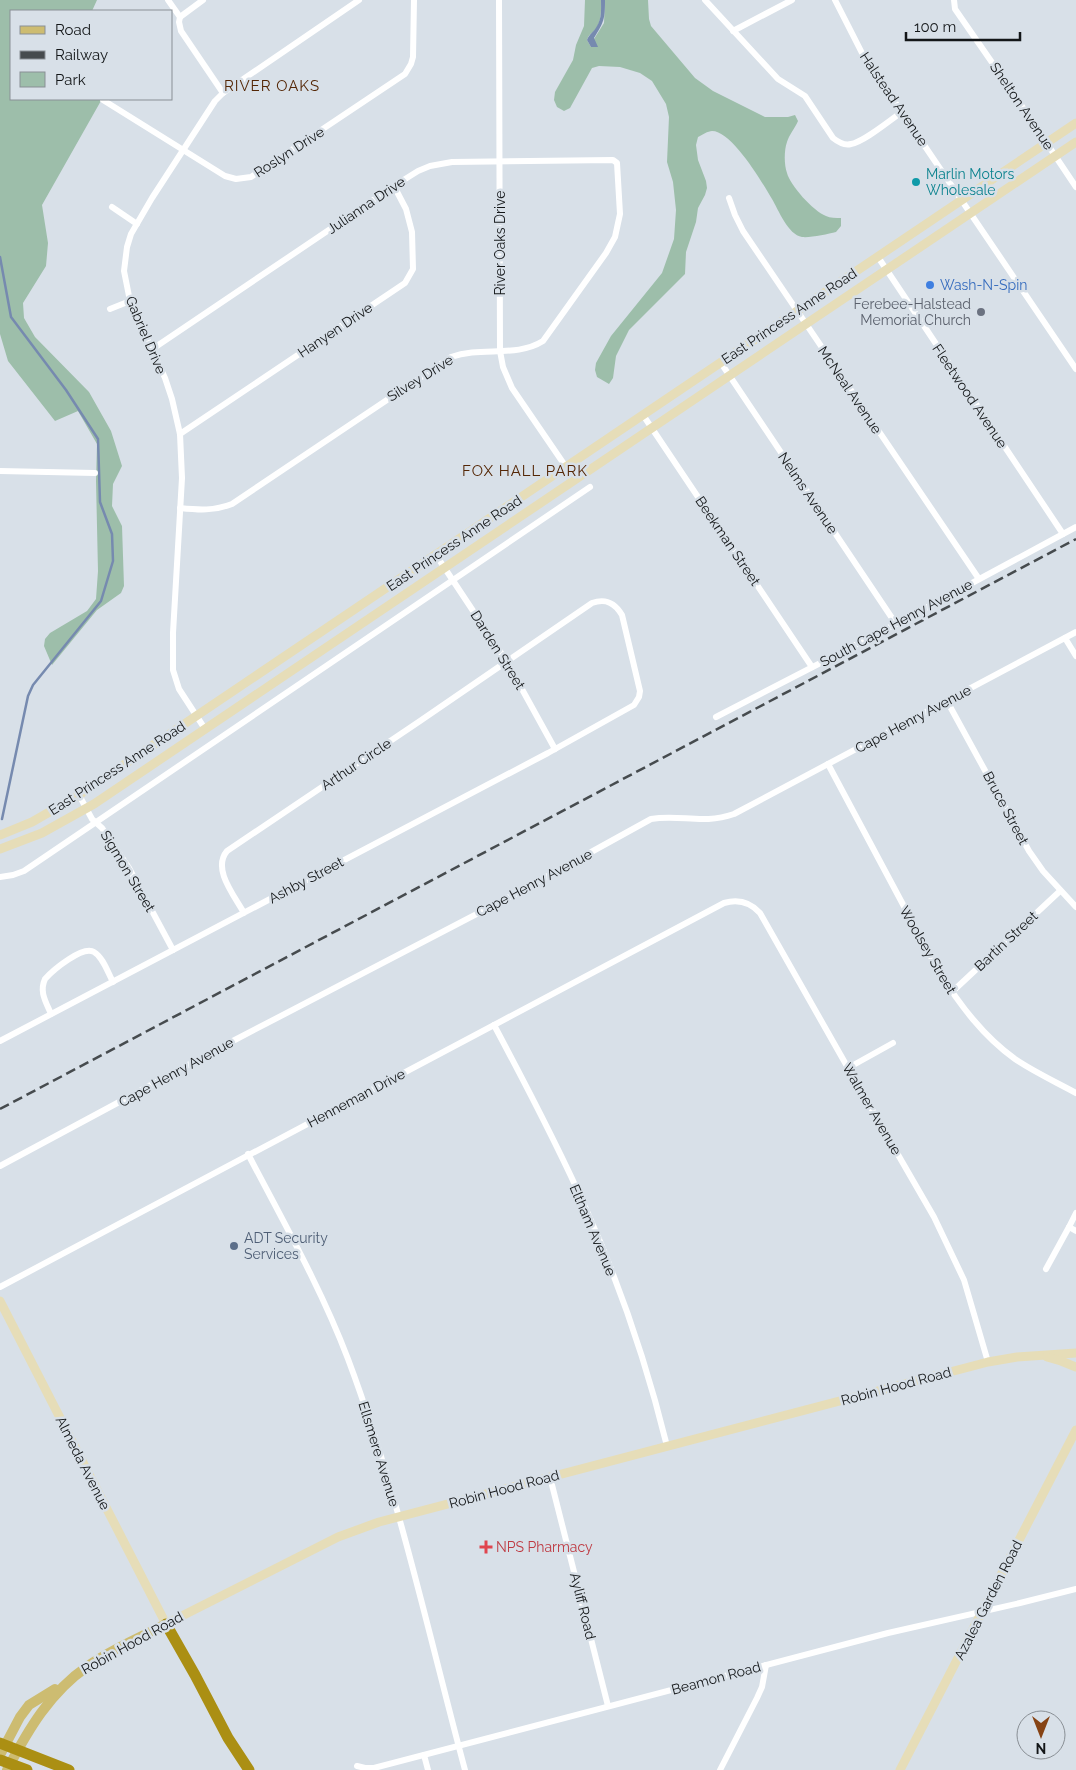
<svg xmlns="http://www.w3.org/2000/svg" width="1076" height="1770" font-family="Raleway,sans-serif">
<rect width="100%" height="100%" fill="#d8e0e8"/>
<g fill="#9dbeaa">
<path d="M0,0h97l-5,11h-81v88h91l-60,106 6,38 -2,23 -23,37 1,15 11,19 54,55 22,39 11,35 -9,18 -1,22 10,20 2,60 -3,7 -24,17 -45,55 -8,-19 1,-7 5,-6 37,-22 9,-12 2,-28 -2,-90 1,-37 -19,-33 -23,10 -47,-60 -8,-27z"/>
<path d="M585,0h16c0,11 1,21 -6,30 -4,4 -6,4 -8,10l4,7 3,-8 10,-16 1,-23h43l1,19 2,7 44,52 18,13 52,26h23l7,-2 3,6c-3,7 -9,14 -11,21 -3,8 -3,23 0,31 3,12 26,38 39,43 4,2 10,2 15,2v8l-5,6c-8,2 -26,6 -34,5 -14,-2 -24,-28 -30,-38 -10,-17 -40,-68 -60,-68 -4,0 -10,4 -14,6l-2,8 2,15 8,21 1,7 -2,7 -7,13 -2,14 -10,30 -1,22 -56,56 -13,26 -3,22 -4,6 -12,-7 -2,-7 1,-7 15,-27 51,-63 12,-34 2,-29 -3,-28 -6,-20 2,-45 -3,-13 -14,-23 -12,-8 -20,-6 -21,-1 -7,2 -22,40 -6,3 -7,-4 -3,-7 1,-8 18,-32 3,-15 8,-19z"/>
</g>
<path fill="#768aaf" d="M601,0h4c0,19 -1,22 -11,38l4,9h-7l-4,-7c2,-6 7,-8 10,-14 5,-8 4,-17 4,-26z"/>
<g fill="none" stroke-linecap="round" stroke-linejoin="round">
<path stroke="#768aaf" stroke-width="2.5" d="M0,257l11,60 55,73 32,49 2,63 12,32 1,27 -12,40 -68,84 -5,11 -26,123"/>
<g stroke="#fff" stroke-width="6">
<path d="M168,0l12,17"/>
<path d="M499,0l1,351 3,16 9,21 54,79"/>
<path d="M705,0l73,79 27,17 28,42c5,4 11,8 18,6 13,-2 39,-24 51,-32"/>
<path d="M835,0l28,55 213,314"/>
<path d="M954,0l1,9 54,78 67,100"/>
<path d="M180,17l-1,5 2,9 42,62"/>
<path d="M180,17l23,-17"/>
<path d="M733,31l59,-31"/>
<path d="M103,100l122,76 11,3 15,-2 154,-103 6,-10 2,-7 1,-57"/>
<path d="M729,198l6,17 8,16 236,348"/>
<path d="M112,207l25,17"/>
<path d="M878,257l185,277"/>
<path d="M110,309l20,-8"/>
<path d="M151,350l243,-164 24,-15 12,-5 22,-4 161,-2 4,3 3,51 -5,23 -9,16 -63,88c-27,17 -61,5 -92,16l-219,147c-18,7 -33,6 -52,4"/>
<path d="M721,363l175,261"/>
<path d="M643,415l169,252"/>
<path d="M180,434l225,-151 8,-14 -1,-37 -6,-23 -12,-23"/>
<path d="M0,471l95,2"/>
<path d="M436,555l71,107 48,87"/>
<path d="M1065,638l11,18"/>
<path d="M947,701l82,150 14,20 33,36"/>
<path d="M716,717l180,-93 180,-97"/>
<path d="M205,729l-26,-40 -6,-19v-37l9,-155 -2,-44 -8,-35 -7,-21 -35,-77 -6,-30 3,-24 4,-13 21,-36 63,-97 8,-8 136,-93"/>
<path d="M828,764l111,208c21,33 44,64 76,87 19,13 41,23 61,34"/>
<path d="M79,795l13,24 10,9 27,40 44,82"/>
<path d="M0,877l13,-2 11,-4 566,-384"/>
<path d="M952,992l108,-101"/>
<path d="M51,1014c-5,-12 -12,-22 -6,-35 8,-9 38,-34 49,-27 9,5 14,21 19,30"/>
<path d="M494,1025c32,60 64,121 92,184 34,76 61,156 81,237"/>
<path d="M0,1041l548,-288 86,-48 5,-8 1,-6 -18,-76c-7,-12 -16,-17 -30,-12l-172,118 -193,130c-15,18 7,44 17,62"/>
<path d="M848,1068l45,-25"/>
<path d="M248,1154c35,67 73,134 100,205 50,133 80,273 117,411"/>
<path d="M0,1166l229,-123 288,-150 134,-74c30,-5 51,6 83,-5l342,-182"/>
<path d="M1076,1213l-7,14 7,4"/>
<path d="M1046,1269l23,-42"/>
<path d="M0,1287l724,-384c14,-4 26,-1 36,10l88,155 86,149 30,63 24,82"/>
<path d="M550,1477l58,229"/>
<path d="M424,1755l4,15"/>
<path d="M357,1766l8,2h9l514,-135 132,-30 56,-14"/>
<path d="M720,1770l37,-72 5,-11 4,-22"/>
</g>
<g stroke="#e6ddb8" stroke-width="9">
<path d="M0,835l32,-13 47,-27 997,-672"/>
<path d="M0,849l42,-16 52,-29 982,-662"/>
<path d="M0,1301l166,323 172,-87 41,-15 609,-160 29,-5 59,-4"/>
<path d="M1047,1357l14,4 15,6"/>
<path d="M900,1770l176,-340"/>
</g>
<g stroke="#cdbc71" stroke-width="10">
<path d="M0,1755l20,-38 9,-12 26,-16"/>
<path d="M7,1770c21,-40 43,-78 81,-104 24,-17 52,-28 78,-42"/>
</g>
<g stroke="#ab8f13" stroke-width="11">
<path d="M166,1624l29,51 33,63 21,32"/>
<path d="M0,1743l69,27"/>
<path d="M0,1760l27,10"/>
</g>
<path stroke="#464b4e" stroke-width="2.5" stroke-dasharray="10 5" stroke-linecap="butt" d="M0,1109l1076,-570"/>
</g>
<circle fill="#0f9aa8" stroke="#d8e0e8" stroke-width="2" cx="916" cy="182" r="5"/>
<circle fill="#3f7fe0" stroke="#d8e0e8" stroke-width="2" cx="930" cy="285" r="5"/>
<circle fill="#6b7280" stroke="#d8e0e8" stroke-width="2" cx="981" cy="312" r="5"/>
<circle fill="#5c6f8a" stroke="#d8e0e8" stroke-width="2" cx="234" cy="1246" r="5"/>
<path fill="#e0444e" stroke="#d8e0e8" stroke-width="2" d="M483.5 1539.5h5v5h5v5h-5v5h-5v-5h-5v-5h5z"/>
<g text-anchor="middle" stroke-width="5" stroke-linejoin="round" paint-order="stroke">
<g font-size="14" fill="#131618" stroke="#d8e0e8">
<text transform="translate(894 99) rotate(56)" y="5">Halstead Avenue</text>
<text transform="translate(1022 106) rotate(56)" y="5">Shelton Avenue</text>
<text transform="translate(289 152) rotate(-33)" y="5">Roslyn Drive</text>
<text transform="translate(366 205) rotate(-34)" y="5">Julianna Drive</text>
<text transform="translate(500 243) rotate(-90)" y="5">River Oaks Drive</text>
<text transform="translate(789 316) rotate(-34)" y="5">East Princess Anne Road</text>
<text transform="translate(335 330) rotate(-34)" y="5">Hanyen Drive</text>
<text transform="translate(146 335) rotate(67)" y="5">Gabriel Drive</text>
<text transform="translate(420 378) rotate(-32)" y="5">Silvey Drive</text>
<text transform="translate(850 390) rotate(56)" y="5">McNeal Avenue</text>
<text transform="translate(970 396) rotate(56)" y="5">Fleetwood Avenue</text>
<text transform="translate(808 493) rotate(56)" y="5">Nelms Avenue</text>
<text transform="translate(728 541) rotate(56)" y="5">Beekman Street</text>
<text transform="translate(454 543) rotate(-34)" y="5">East Princess Anne Road</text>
<text transform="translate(896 623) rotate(-28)" y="5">South Cape Henry Avenue</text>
<text transform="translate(498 650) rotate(58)" y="5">Darden Street</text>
<text transform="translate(913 719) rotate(-28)" y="5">Cape Henry Avenue</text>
<text transform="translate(356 764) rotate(-34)" y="5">Arthur Circle</text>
<text transform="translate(117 768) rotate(-33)" y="5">East Princess Anne Road</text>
<text transform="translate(1006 808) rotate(62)" y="5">Bruce Street</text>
<text transform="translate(128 871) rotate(59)" y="5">Sigmon Street</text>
<text transform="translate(306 880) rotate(-28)" y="5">Ashby Street</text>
<text transform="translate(534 883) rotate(-28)" y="5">Cape Henry Avenue</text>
<text transform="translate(1006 941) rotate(-43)" y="5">Bartin Street</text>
<text transform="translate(928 950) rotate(60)" y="5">Woolsey Street</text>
<text transform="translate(176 1072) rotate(-29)" y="5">Cape Henry Avenue</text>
<text transform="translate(356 1098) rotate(-28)" y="5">Henneman Drive</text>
<text transform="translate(872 1109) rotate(60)" y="5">Walmer Avenue</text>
<text transform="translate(593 1230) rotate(67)" y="5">Eltham Avenue</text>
<text transform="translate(896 1386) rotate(-15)" y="5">Robin Hood Road</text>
<text transform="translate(379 1454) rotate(73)" y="5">Ellsmere Avenue</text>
<text transform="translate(83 1463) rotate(63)" y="5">Almeda Avenue</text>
<text transform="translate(504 1489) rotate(-15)" y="5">Robin Hood Road</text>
<text transform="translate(988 1600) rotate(-63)" y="5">Azalea Garden Road</text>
<text transform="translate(583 1606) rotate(76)" y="5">Ayliff Road</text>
<text transform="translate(132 1643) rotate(-29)" y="5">Robin Hood Road</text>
<text transform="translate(716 1678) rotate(-15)" y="5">Beamon Road</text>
</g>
<g font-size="14" fill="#0d838f" stroke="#d8e0e8" text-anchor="start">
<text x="926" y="179">Marlin Motors<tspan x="926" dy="16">Wholesale</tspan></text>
</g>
<g font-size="14" fill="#366cbe" stroke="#d8e0e8" text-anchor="start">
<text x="940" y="290">Wash-N-Spin</text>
</g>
<g font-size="14" fill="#5b616d" stroke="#d8e0e8" text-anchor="end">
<text x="971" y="309">Ferebee-Halstead<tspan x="971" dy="16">Memorial Church</tspan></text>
</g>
<g font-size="14" fill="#4e5e75" stroke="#d8e0e8" text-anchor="start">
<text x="244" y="1243">ADT Security<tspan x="244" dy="16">Services</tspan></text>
</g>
<g font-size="14" fill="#be3a42" stroke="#d8e0e8" text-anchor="start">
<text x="496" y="1552">NPS Pharmacy</text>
</g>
<g font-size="15" letter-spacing="1" fill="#542605" stroke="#d8e0e8">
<text x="272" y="91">RIVER OAKS</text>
<text x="525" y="476">FOX HALL PARK</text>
</g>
</g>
<rect x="10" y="10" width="162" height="90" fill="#d8e0e8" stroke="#898f95"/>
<rect x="20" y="26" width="25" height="8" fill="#cdbc71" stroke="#898f95"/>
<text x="55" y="35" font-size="15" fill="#131618">Road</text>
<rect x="20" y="51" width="25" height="8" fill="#464b4e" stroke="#898f95"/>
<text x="55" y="60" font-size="15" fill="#131618">Railway</text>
<rect x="20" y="72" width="25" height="15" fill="#9dbeaa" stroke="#898f95"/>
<text x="55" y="85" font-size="15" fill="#131618">Park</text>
<g transform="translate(1041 1735) rotate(180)"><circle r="24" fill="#d8e0e8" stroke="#898f95"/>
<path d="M0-4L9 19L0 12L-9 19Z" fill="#864314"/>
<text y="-8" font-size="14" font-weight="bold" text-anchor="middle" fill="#131618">N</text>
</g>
<path d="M906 32v8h114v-8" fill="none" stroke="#131618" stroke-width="2.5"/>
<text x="914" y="32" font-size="15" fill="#131618" stroke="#d8e0e8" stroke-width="4" paint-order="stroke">100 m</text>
</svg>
